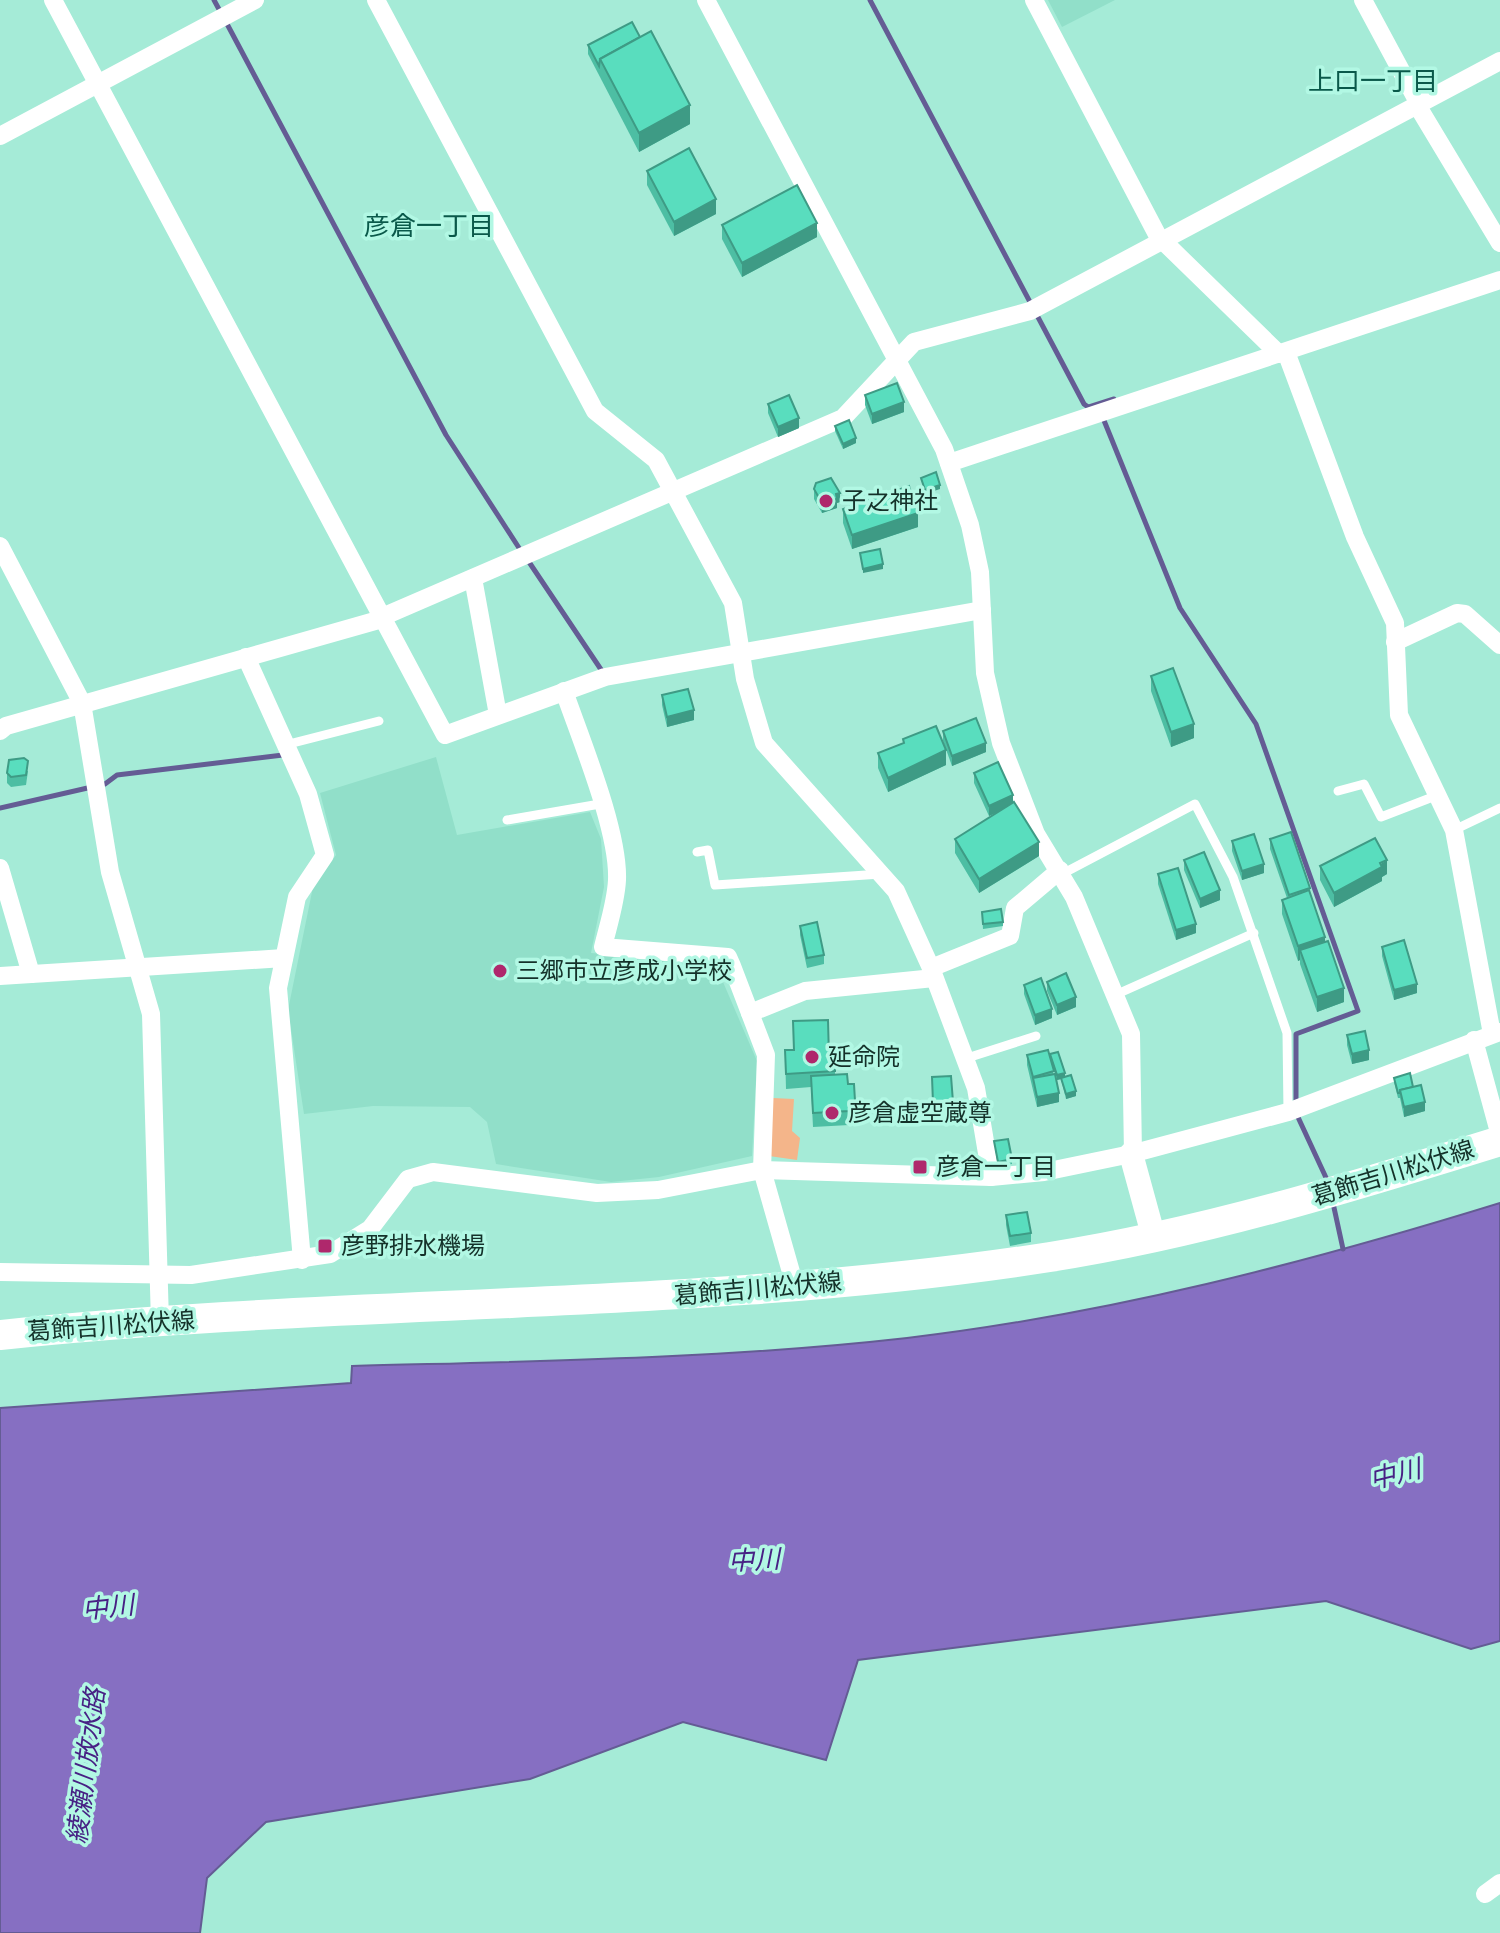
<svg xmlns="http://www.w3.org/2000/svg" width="1500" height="1933" font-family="'Space Grotesk','Noto Sans JP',sans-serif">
<rect width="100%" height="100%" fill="#a5ebd7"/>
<g fill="#91dfc9">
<path d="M1048,0h67l-53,27z"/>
<path d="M436,757l21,78 133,-23 11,27 3,48 -13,66 93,7 39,22 34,79 -5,95 -93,21 -48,5 -115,-18 -9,-42 -17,-15 -97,-1 -69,8 -16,-104 25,-123 23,-32 -16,-62z"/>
</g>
<path fill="#f4b58a" d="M773,1098l21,1 -2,32 8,7 -3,22 -28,-4z"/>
<path fill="#866fc2" stroke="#645c94" stroke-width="2" d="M1500,1203v438l-29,8 -145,-48 -468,59 -32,100 -143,-38 -153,57 -264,43 -59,56 -7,55h-200v-525l351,-25 1,-17c185,-5 370,-7 555,-28 202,-24 399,-75 593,-135z"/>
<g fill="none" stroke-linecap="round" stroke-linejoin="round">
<g stroke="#645c94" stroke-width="5">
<path d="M214,0l7,13"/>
<path d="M870,0l214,404 8,6"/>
<path d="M226,22l220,413 75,116"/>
<path d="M1089,407l25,-8"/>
<path d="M1103,418l77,190 76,116 102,287 -62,23v71"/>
<path d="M527,559l75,112"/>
<path d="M0,808l105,-24 12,-9 166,-20"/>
<path d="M1297,1115l31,67"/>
<path d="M1333,1203l10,46"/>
</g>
<g stroke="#fff" stroke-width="9">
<path d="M285,745l94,-24"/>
<path d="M1338,791l26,-7 17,33 57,-22"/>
<path d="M507,820l93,-16"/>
<path d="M1454,830l46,-22"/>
<path d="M697,852l11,-2 7,35 166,-11"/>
<path d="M1062,874l133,-70 38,73 54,156 1,79"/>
<path d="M1115,995l139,-62"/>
<path d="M964,1059l72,-23"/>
</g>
<g stroke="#fff" stroke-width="18">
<path d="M53,0l392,735 160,-58 377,-67"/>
<path d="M376,0l219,411 61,49 77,143 12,76 19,64 132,148 35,77 45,120 15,89"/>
<path d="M706,0l238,449 26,76 10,47 5,101 16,70 35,91 38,63 57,137 2,120"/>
<path d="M1034,0l127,242"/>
<path d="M1363,0l56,104"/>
<path d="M1417,105l83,138"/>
<path d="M0,136l255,-136"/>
<path d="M1163,241l116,113"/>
<path d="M1286,352l69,185 40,86 4,92 55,115 38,204"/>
<path d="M949,463l551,-183"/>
<path d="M0,546l82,157 28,169 41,142 9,308"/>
<path d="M473,578l25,137"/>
<path d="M382,617l461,-199 71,-76 116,-31 470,-250"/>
<path d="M1395,642l62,-29 8,1 35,31"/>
<path d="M246,657l62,137 17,61 -28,42 -19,91 24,272"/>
<path d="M564,691c17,49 55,140 53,189 -1,22 -9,46 -14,67l125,10 4,9 34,89 -4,115 33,116"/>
<path d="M0,731l6,-5 376,-107"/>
<path d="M0,868l31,106"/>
<path d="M931,968l79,-32 5,-28 45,-38"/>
<path d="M0,976l284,-18"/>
<path d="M750,1013l55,-22 129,-13"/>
<path d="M1474,1040l26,96"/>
<path d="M0,1272l191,3 139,-21 40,-25 38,-50 25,-7 164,21 61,-3 104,-20 229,7 53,-5 87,-18 157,-42 212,-80"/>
<path d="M1485,1894l15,-11"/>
</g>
<path stroke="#fff" stroke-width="24" d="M1131,1154l23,84"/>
<path stroke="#fff" stroke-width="30" d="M0,1335c349,-37 702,-24 1050,-78 153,-24 302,-70 450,-116"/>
</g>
<g fill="#4dbea3">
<path d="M640,37l50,87 -51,28 -51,-98v-9z"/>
<path d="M647,171l69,43 -42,22 -27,-51z"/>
<path d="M722,225l95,12 -75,40 -20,-38z"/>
<path d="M865,395l39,17 -32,12 -7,-19z"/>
<path d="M768,404l31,24 -21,9 -10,-24z"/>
<path d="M835,426l21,17 -13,6 -8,-18z"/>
<path d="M814,489l26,13 -3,1v5l-15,5 -8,-14z"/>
<path d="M843,509l75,18 -66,22 -9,-26z"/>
<path d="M1151,676l43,62 -23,9 -20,-56z"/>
<path d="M662,695l32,25 -27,7 -5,-22z"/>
<path d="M943,731l43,21 -34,14 -9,-25z"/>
<path d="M903,739l43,26 -58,27 -10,-24v-15l25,-10z"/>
<path d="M28,771l-2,14 -15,2 -4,-4v-10z"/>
<path d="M974,773l39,30 26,53 -60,37 -24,-40v-14l47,-29 -13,6 -15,-33z"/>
<path d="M1270,839l40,54 34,109 -27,10 -17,-48v-4l-2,1 -16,-47v-14l5,-2 -17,-49z"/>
<path d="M1232,841l32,32 -22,7 -10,-29z"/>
<path d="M1184,860l36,40 -20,8 -16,-38z"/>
<path d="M1320,866l67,8 -5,3v4l-48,26 -14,-27z"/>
<path d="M1158,874l38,59 -20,7 -18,-56z"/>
<path d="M982,912l21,10v4l-20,3z"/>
<path d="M800,926l24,29v9l-17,4 -7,-33z"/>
<path d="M1382,947l35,46 -23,7 -12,-44z"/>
<path d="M1047,982l29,25 -19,8 -10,-24z"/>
<path d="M1024,985l28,33 -17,7 -11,-31z"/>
<path d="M1347,1035l22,25 -17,4 -5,-19z"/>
<path d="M785,1050l44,8 6,-1v18l13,9 7,17v14h-6v10l-36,2 -2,-40 -25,2z"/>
<path d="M1050,1054l26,42 -10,3 -5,-20 -4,1 -6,-18 8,40 -22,5 -10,-42v-10l23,3z"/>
<path d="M932,1077l21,25v10l-20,1z"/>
<path d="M1394,1078l19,9 12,24 -21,6 -4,-19h-2l-4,-16z"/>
<path d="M994,1141l18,18v5l-14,3z"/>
<path d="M1006,1215l25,18v9l-21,4 -4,-21z"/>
</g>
<g fill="#3e9b85">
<path d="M690,105v19l-51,28v-19z"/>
<path d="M716,199v15l-42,22v-14z"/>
<path d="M817,223v14l-75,40v-14z"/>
<path d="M904,402v10l-32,12v-10z"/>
<path d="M799,418v10l-21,9v-10z"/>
<path d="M856,438v5l-13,6v-5z"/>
<path d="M940,485v4l-15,5v-4z"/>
<path d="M840,493v9l-3,1v5l-15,5v-10l14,-9z"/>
<path d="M918,513v14l-66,22v-14z"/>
<path d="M883,564v5l-20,4v-4z"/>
<path d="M694,710v10l-27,7v-10z"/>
<path d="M1194,724v14l-23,9v-15z"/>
<path d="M986,743v9l-34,14v-10z"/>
<path d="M946,750v15l-58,27v-14z"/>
<path d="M1013,795v10l-24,11v-10z"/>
<path d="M1039,842v14l-60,37v-14z"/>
<path d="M1387,860v14l-5,3v4l-48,26v-14z"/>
<path d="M1264,864v9l-22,7v-9z"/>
<path d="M1220,890v10l-20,8v-9z"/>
<path d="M1196,924v9l-20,7v-10z"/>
<path d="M1325,937v14l-25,-1v10l-2,1v-15z"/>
<path d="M1417,984v9l-23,7v-10z"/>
<path d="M1344,988v14l-27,10v-15z"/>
<path d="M1076,997v10l-19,8v-10z"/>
<path d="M1052,1009v9l-17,7v-10z"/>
<path d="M1369,1050v10l-17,4v-10z"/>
<path d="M1065,1073v5l-8,2v-5z"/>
<path d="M1076,1091v5l-10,3v-5z"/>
<path d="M1059,1093v9l-22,5v-10z"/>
<path d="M1425,1102v9l-21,6v-10z"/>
</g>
<g fill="#59ddbe" stroke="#3e9b85" stroke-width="2">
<path d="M632,22l8,15 -40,22 -1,7 -11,-21z"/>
<path d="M651,31l39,74 -51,28 -39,-74z"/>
<path d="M689,148l27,51 -42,23 -27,-51z"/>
<path d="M797,185l20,38 -75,40 -20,-38z"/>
<path d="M897,383l7,19 -32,12 -7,-19z"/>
<path d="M789,395l10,23 -21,9 -10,-23z"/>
<path d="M849,420l7,18 -13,6 -8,-18z"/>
<path d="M936,472l4,13 -15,5 -4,-12z"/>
<path d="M831,478l9,15 -4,1 1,5 -15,4 -8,-14 2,-6z"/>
<path d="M909,486l9,27 -66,22 -9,-26z"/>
<path d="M880,549l3,15 -20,5 -3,-16z"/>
<path d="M1173,668l21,56 -23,8 -20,-56z"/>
<path d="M688,689l6,21 -27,7 -5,-22z"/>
<path d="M976,718l10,25 -34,13 -9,-25z"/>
<path d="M936,726l10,24 -58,28 -10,-25 26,-10 -1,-4z"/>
<path d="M24,758l4,3 -2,14 -15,2 -4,-4 2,-13z"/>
<path d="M998,762l15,33 -24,11 -15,-33z"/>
<path d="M1014,802l25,40 -60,37 -24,-40z"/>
<path d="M1291,832l19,56 -21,7 -19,-56z"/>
<path d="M1254,834l10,30 -22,7 -10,-30z"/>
<path d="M1375,838l12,22 -7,3 2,4 -48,26 -14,-27z"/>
<path d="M1204,852l16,38 -20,9 -16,-39z"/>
<path d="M1178,868l18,56 -20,6 -18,-56z"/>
<path d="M1309,890l16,47 -27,9 -16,-46z"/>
<path d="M1001,909l2,13 -20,2 -1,-12z"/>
<path d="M817,922l7,33 -17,3 -7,-32z"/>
<path d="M1404,940l13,44 -23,6 -12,-43z"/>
<path d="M1328,941l16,47 -27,9 -17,-47z"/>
<path d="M1066,973l10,24 -19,8 -10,-23z"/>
<path d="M1041,978l11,31 -17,6 -11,-30z"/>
<path d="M828,1020l1,38 6,-1v14l-49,3 -1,-24h9l-1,-29z"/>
<path d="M1365,1031l4,19 -17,4 -5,-19z"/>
<path d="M1048,1050l6,21 -21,6 -6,-22z"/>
<path d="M1058,1052l7,21 -8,2 -7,-21z"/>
<path d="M1410,1073l3,14 -13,3v3h-2l-4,-15z"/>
<path d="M847,1074l1,10h6l1,17h-6v10l-36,2 -2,-37z"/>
<path d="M1055,1074l4,19 -22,4 -4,-19z"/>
<path d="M1071,1075l5,16 -10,3 -5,-16z"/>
<path d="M951,1076l2,26 -20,1 -1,-26z"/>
<path d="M1421,1085l4,17 -21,5 -4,-17z"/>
<path d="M1008,1139l4,20 -14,3 -4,-21z"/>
<path d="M1027,1212l4,21 -21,3 -4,-21z"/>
</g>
<g fill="#af286c" stroke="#b2f8e4" stroke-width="3">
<circle cx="826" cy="501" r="8"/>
<circle cx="500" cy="971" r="8"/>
<circle cx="812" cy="1057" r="8"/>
<circle cx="832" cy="1113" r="8"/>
<rect x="912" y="1159" width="16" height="16" rx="4"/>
<rect x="317" y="1238" width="16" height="16" rx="4"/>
</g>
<g text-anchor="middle" stroke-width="7" stroke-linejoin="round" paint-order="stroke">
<g font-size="24" fill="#143129" stroke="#b2f8e4" text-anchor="start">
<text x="842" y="509">子之神社</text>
<text x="516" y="979">三郷市立彦成小学校</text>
<text x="828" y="1065">延命院</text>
<text x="848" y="1121">彦倉虚空蔵尊</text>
<text x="936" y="1175">彦倉一丁目</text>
<text x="341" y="1254">彦野排水機場</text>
</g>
<g font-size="24" fill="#143129" stroke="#b2f8e4">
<text transform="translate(1393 1173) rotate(-17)" y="8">葛飾吉川松伏線</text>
<text transform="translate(758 1289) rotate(-5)" y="8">葛飾吉川松伏線</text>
<text transform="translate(111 1326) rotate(-4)" y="8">葛飾吉川松伏線</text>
</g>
<g font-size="26" fill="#0a594a" stroke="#b2f8e4">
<text x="1373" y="90">上口一丁目</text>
<text x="429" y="235">彦倉一丁目</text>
</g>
<g font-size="26" font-style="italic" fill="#472184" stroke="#b2f8e4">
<text transform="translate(1395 1474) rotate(-14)" y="9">中川</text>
<text transform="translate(754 1560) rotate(-3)" y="9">中川</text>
<text transform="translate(108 1607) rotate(-6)" y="9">中川</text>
<text transform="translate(86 1766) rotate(-83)" y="9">綾瀬川放水路</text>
</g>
</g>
</svg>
